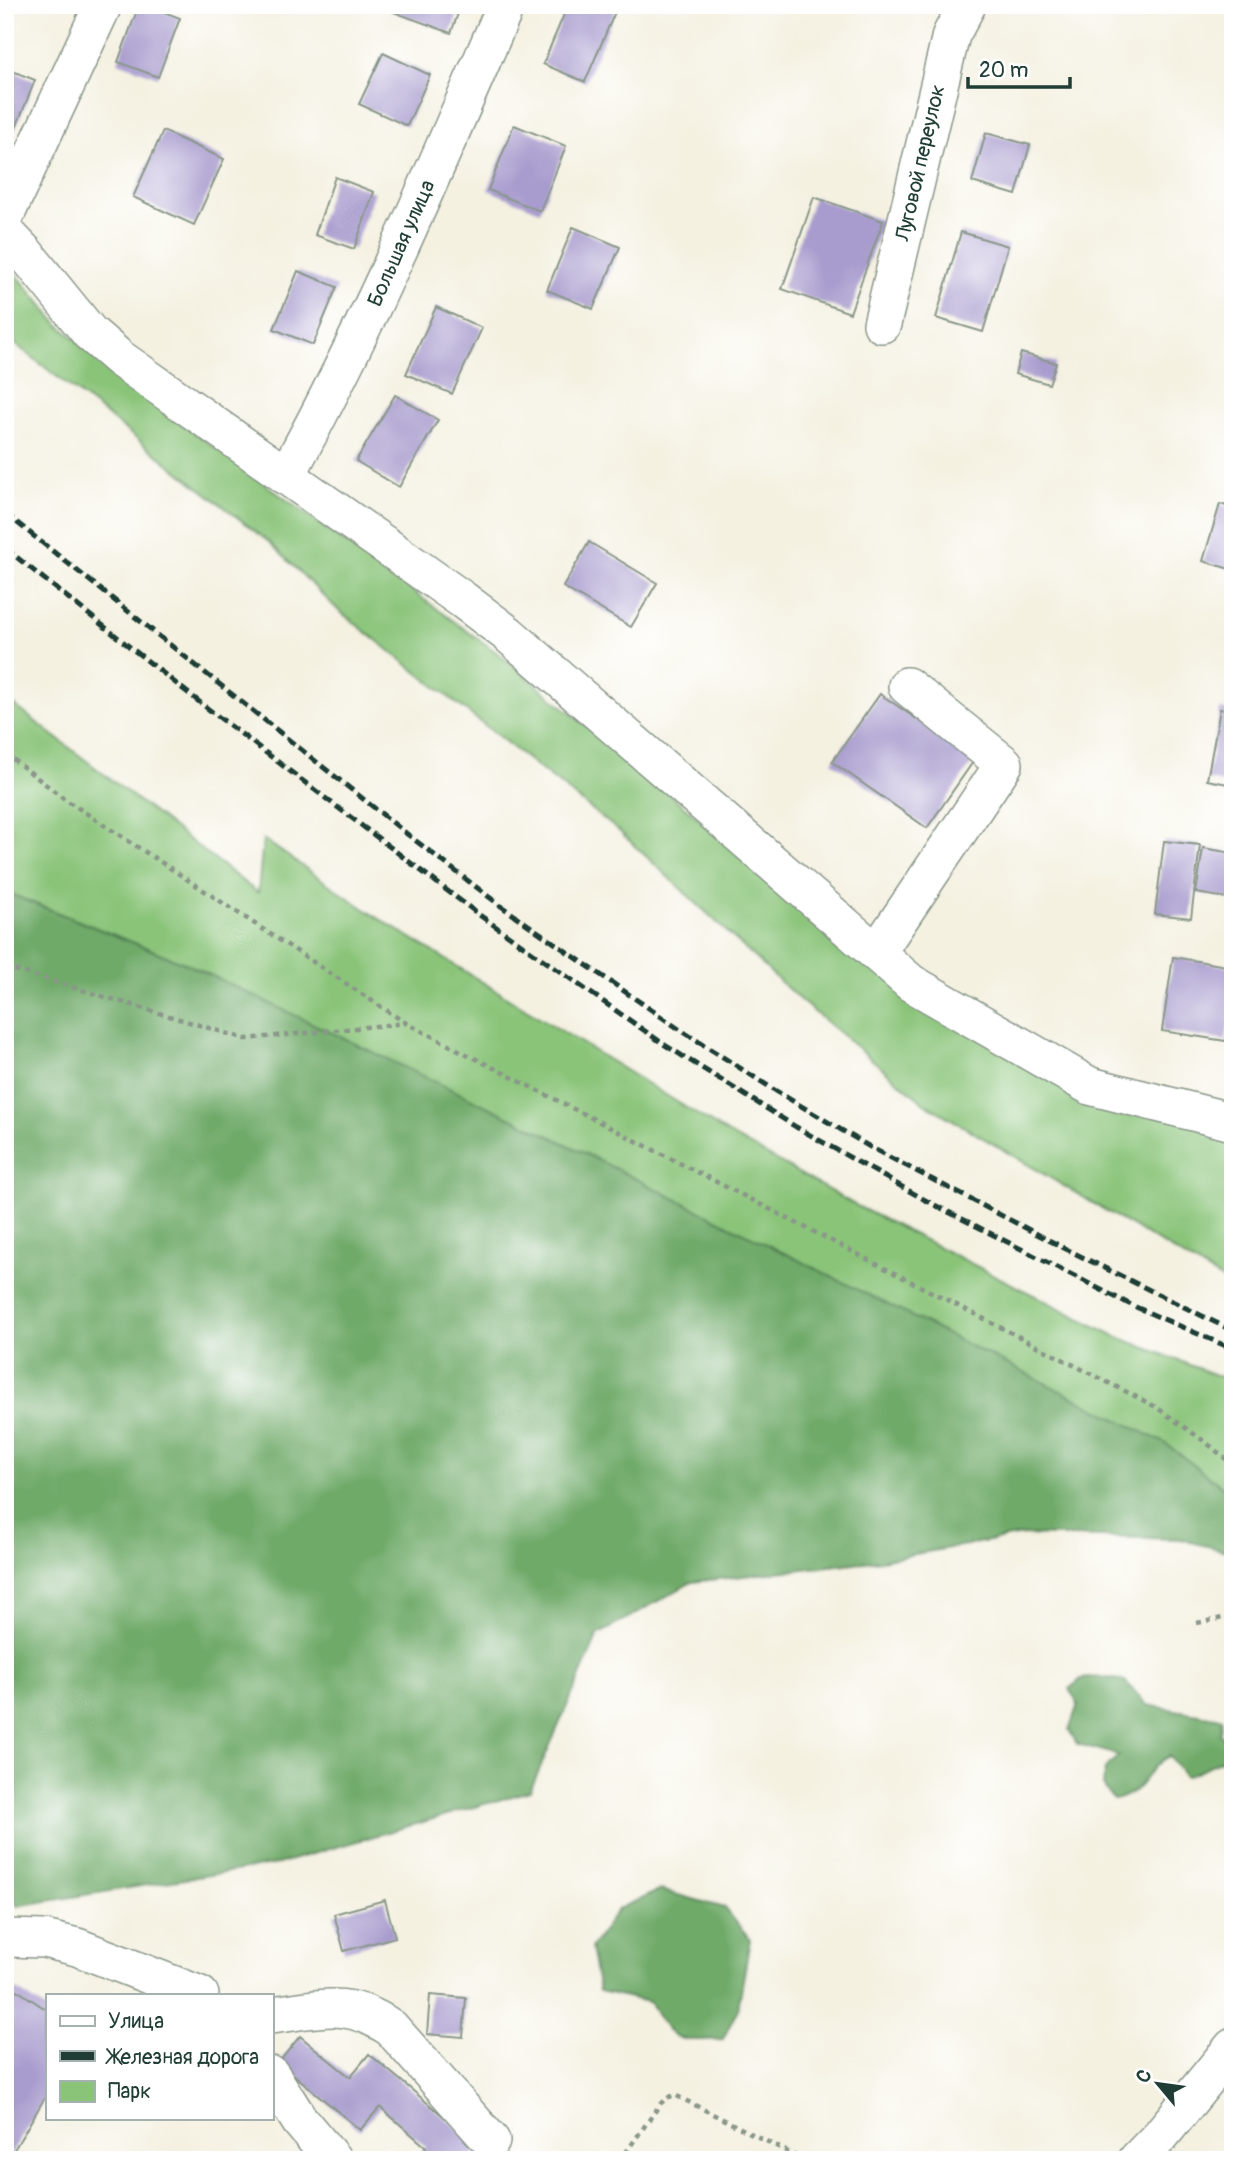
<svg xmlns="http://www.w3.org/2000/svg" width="1238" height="2165" font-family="Pangolin,sans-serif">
<rect width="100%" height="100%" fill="#fff"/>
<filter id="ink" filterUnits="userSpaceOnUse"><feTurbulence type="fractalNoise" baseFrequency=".0143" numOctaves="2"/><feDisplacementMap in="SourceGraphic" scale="14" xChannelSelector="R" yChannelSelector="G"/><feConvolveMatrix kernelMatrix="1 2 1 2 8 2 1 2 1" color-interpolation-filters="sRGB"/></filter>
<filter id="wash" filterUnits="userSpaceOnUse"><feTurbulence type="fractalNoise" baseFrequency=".00686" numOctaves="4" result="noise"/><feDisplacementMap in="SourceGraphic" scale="28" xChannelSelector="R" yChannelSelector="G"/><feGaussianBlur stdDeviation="1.57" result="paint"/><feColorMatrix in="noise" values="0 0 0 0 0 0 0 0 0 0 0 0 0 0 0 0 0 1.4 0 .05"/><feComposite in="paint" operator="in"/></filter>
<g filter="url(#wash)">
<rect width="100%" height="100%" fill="#f4f1e1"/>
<g fill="#8ac479" stroke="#548056" stroke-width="2">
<path d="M5,261l54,64 75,64 365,265 408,336 326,144v152l-309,-183 -124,-103 -181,-169 -281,-221 -69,-68 -264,-206z"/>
<path d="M5,698l253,195 5,-54 109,75 357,220 128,72 256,129 120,47v113l-3,-4 -1043,-527 -182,-72z"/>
</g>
<g fill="#6faa69" stroke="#47744e" stroke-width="2">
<path d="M5,892l182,72 369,175 609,304 68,52v58l-52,-14 -158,-4 -142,25 -189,22 -94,53 -68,156 -252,73 -261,42 -12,-25z"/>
<path d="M1100,1677l25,4 22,24 75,13 -2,16 12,13 -12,14 -35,16 -16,-21c-25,12 -24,39 -56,44l-10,-15 2,-16 14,-14 -42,-11 -8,-14 9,-26 -9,-15 12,-10z"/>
<path d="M660,1890l65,18 25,32 -12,69 -15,30c-50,2 -47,5 -74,-37l-50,-11 -8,-43 27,-39z"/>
</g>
<g id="blocks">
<g fill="#a89cce">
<path d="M139,5h7l34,13 -22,59 -40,-15z"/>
<path d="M393,5h68l-10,28 -60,-22z"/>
<path d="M568,5h50l-33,77 -42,-18z"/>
<path d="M383,53l47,22 -23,51 -48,-22z"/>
<path d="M5,68l30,12 -22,55 -8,-3z"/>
<path d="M514,125l52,21 -26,65 -52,-21z"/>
<path d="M163,131l61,28 -30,66 -61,-28z"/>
<path d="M986,133l44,12 -14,50 -44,-13z"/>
<path d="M335,177l39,15 -20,57 -39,-14z"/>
<path d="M814,197l69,24 -33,92 -68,-24z"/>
<path d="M573,227l47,20 -27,62 -46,-19z"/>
<path d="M961,232l47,14 -25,86 -47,-14z"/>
<path d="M298,271l39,16 -24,58 -39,-16z"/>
<path d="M436,307l46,21 -30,66 -46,-20z"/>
<path d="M1021,353l35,10 -7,21 -34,-10z"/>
<path d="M395,395l43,25 -39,67 -43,-26z"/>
<path d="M1220,504l13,4v62l-30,-9z"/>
<path d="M589,542l68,41 -26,44 -68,-40z"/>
<path d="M880,694l95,65 -48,69 -95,-66z"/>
<path d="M1220,709l13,2v74l-26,-5z"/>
<path d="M1164,841l36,4 -9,73 -36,-4z"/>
<path d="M1203,848l30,5v46l-37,-6z"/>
<path d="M1173,957l60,10v32l-7,42 -64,-10z"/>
<path d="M385,1900l10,37 -51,14 -10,-37z"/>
<path d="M5,1982l42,28v84l-39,66h-3z"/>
<path d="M430,1995l36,3 -3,39 -36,-3z"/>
<path d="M300,2036l50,41 19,-23 111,93 -11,13h-53l10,-13 -46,-40 -20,23 -81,-68z"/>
</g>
</g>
</g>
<g filter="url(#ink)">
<use href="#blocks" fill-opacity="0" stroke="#8a978a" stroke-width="2"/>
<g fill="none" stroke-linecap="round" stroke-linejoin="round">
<g stroke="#8a978a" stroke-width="40">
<g id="minor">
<path d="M5,216l98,-211"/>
<path d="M5,232l20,21 65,80 29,25 344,242 45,34 403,349 179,103 143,36"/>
<path d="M882,324l69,-289 16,-30"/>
<path d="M286,476c84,-152 151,-312 220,-471"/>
<path d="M877,952l127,-188 -97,-78"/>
<path d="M5,1938l39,1 33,8 123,48"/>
<path d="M271,2015c49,-6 77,-17 120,13l100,113"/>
<path d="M271,2075l29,46 33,39"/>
<path d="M1137,2160l24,-25 72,-88"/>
</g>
</g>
<g stroke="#8a978a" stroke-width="4.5" stroke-dasharray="5 5" stroke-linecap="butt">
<path d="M5,753l61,47 340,223 750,384 52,37 25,21"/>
<path d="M5,967l241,72 160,-16"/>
<path d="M1197,1623l36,-7"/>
<path d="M618,2160l9,-9 34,-48 8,-6 6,-2 129,65"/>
</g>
<use href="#minor" stroke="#fff" stroke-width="37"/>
<g stroke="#1f3d34" stroke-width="5" stroke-dasharray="10 5" stroke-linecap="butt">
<path d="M5,513l402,321 94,72 178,123 97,62 94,56 194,101 169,83"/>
<path d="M5,548l202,160 271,206 187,131 131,82 131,74 204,104 102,44"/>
</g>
</g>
</g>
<g text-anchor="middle" stroke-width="5" stroke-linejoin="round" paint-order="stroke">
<g font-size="21" fill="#1f3d34" stroke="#fff">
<text transform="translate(920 163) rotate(-77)" y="7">Луговой переулок</text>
<text transform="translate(401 243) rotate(-66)" y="7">Большая улица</text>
</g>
</g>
<rect width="1238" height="2165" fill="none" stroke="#fff" stroke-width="28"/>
<rect x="46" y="1994" width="228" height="126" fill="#ffffff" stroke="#a5b1ae" stroke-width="2"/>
<rect x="60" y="2016" width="35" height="10" fill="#ffffff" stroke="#a5b1ae" stroke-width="2"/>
<text x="108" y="2028" font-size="21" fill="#1f3d34">Улица</text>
<rect x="60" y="2051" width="35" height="10" fill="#1f3d34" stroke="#a5b1ae" stroke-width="2"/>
<text x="108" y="2064" font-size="21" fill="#1f3d34">Железная дорога</text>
<rect x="60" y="2081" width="35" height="21" fill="#8ac479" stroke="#a5b1ae" stroke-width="2"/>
<text x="108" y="2098" font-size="21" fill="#1f3d34">Парк</text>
<g transform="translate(1158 2084) rotate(299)" stroke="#ffffff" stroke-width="5" paint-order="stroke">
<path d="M0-5L12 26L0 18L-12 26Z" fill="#1f3d34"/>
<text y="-10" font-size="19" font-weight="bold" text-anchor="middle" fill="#1f3d34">С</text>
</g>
<path d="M968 77v10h102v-10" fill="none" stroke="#1f3d34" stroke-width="3.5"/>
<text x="979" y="77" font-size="21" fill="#1f3d34" stroke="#ffffff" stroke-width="5" paint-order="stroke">20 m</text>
</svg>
